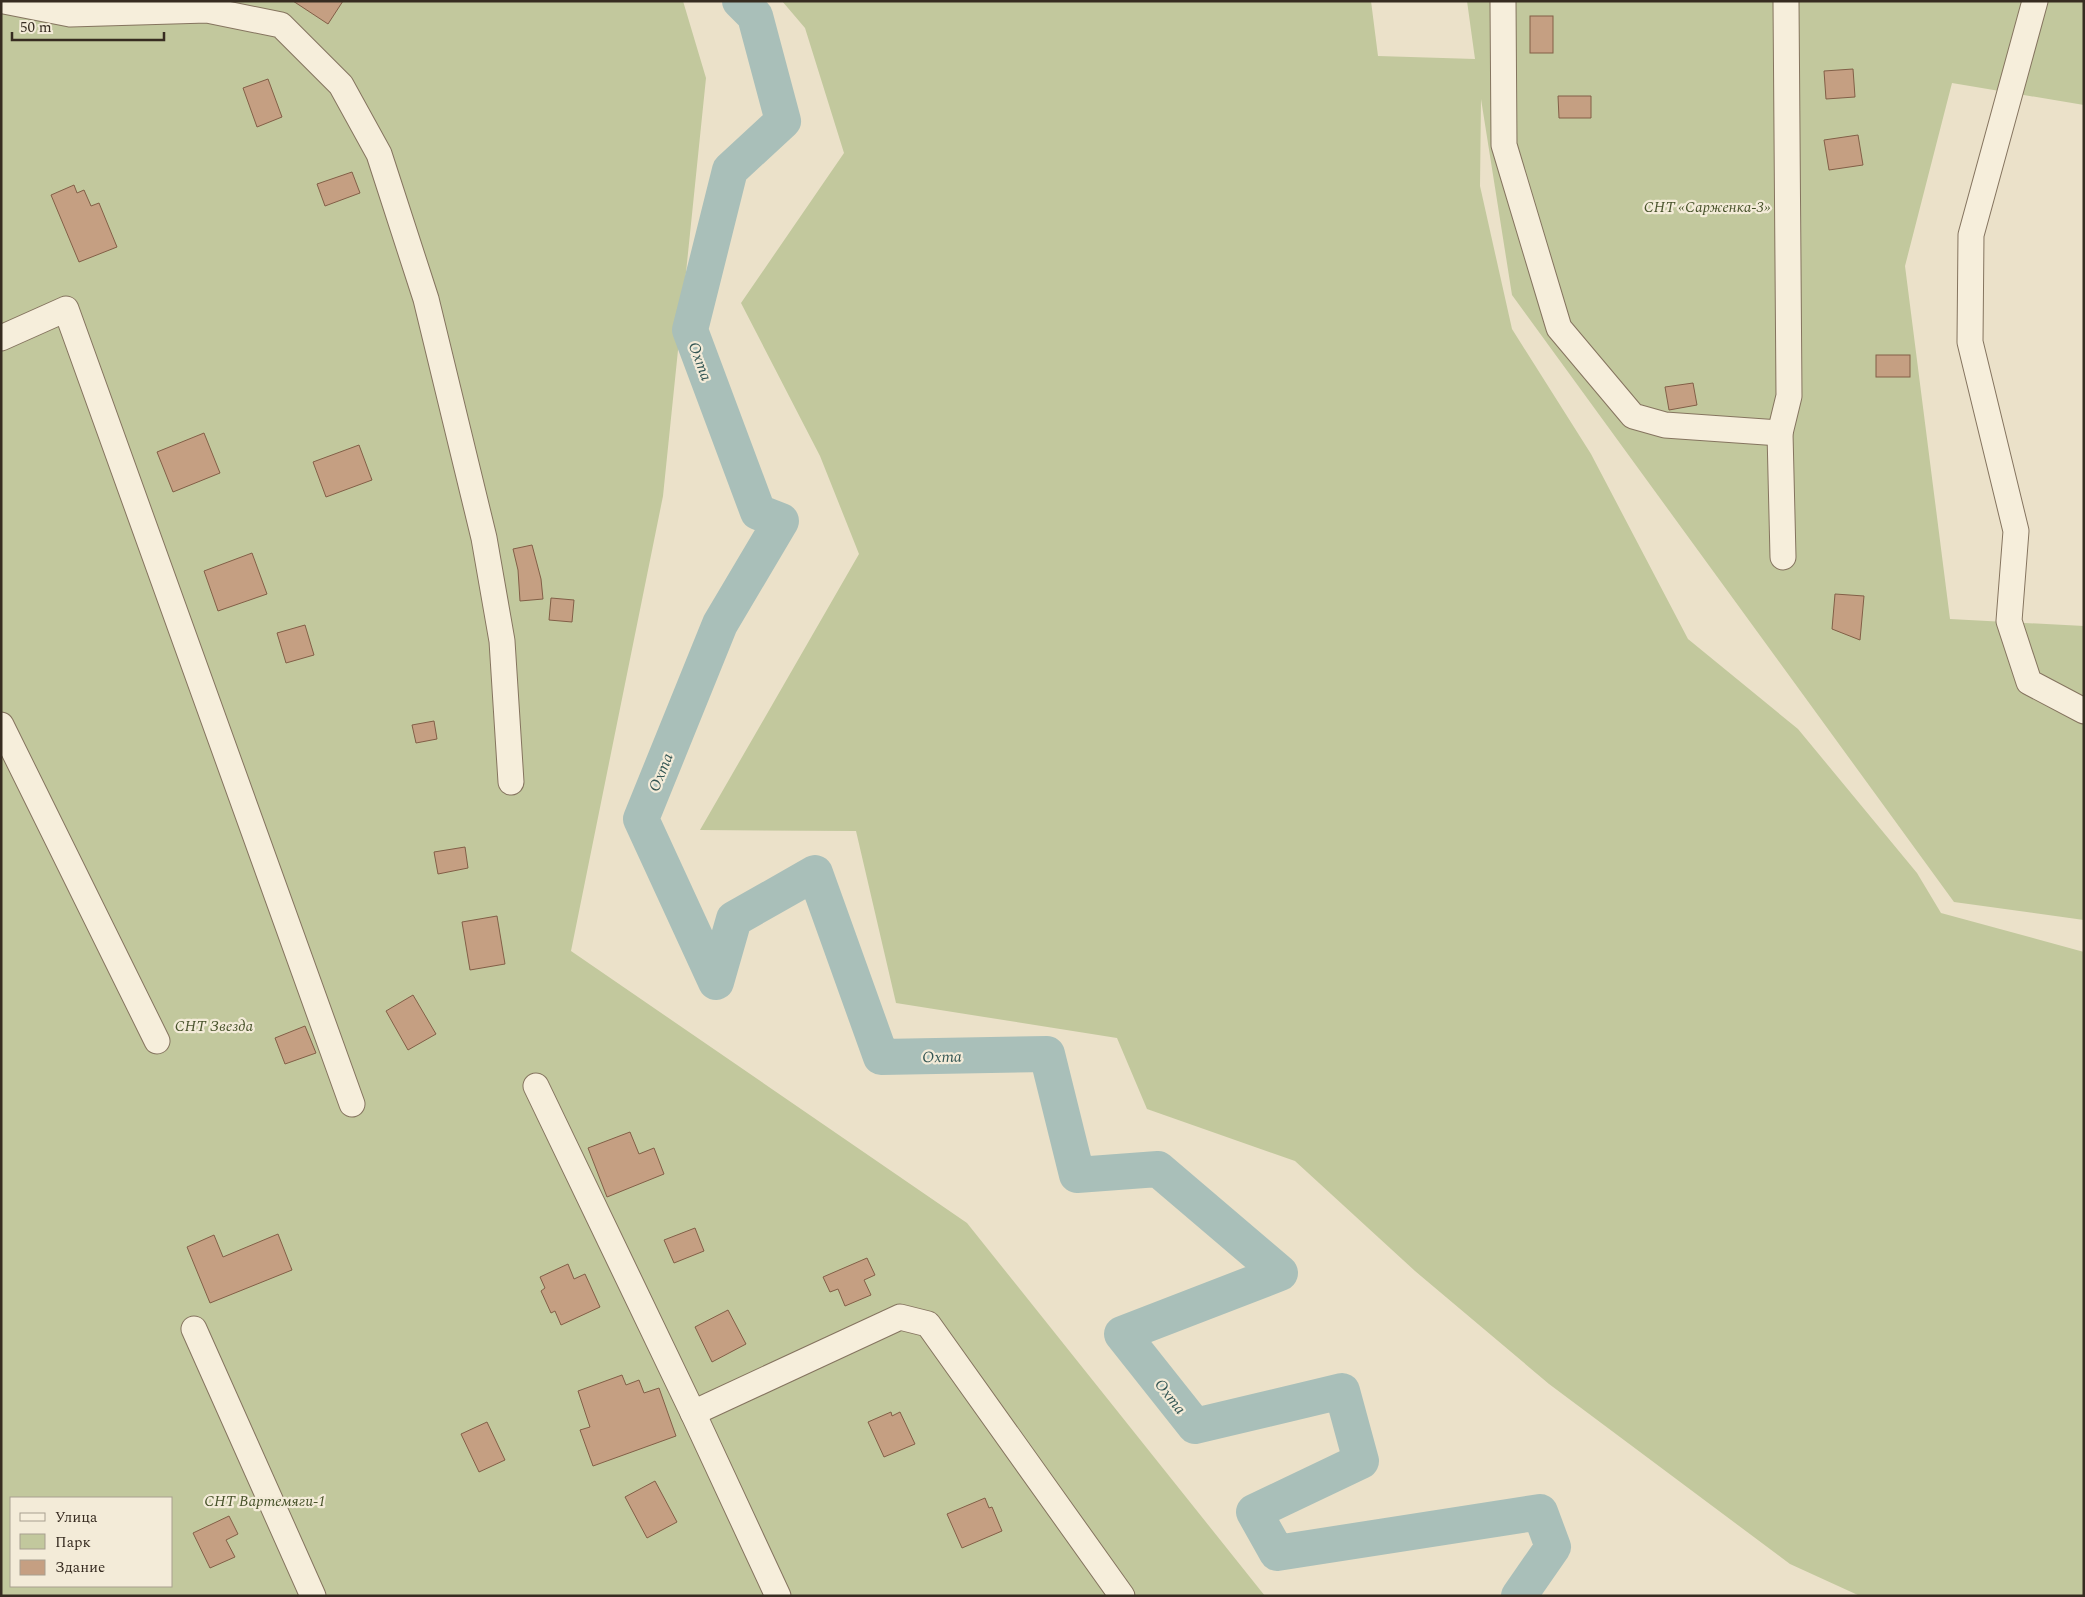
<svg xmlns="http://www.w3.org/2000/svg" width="2085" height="1597" font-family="Spectral,serif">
<rect width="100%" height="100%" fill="#ebe1c9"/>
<g fill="#c2c89d" fill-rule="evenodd">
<path d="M1,1h682l23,77 -43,418 -92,455 396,272 298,373h-1264zM11,1498h160v88h-160z"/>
<path d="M782,1h589l7,55 97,3 -8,-58h617v104l-132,-22 -47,183 45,353 134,7v294l-130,-18 -442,-607 -31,-196 -1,87 32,143 79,125 97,185 110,90 119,144 24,40 143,39v644h-224l-70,-32 -241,-180 -134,-113 -120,-110 -148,-52 -30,-71 -221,-35 -40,-172 -156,-1 159,-276 -39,-98 -79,-153 103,-150 -39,-125z"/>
</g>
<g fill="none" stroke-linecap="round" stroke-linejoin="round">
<path stroke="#a9bfb9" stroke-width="36" d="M740,1l15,15 28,105 -53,49 -40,160 68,182 23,9 -61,103 -79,195 75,163 18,-63 81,-46 66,184 166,-3 30,121 81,-6 122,104 -158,61 73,92 147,-35 19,70 -107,51 23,41 263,-41 13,35 -34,49"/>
</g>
<g fill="#c59f82" stroke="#825f47">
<path d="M293,1h50l-15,23z"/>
<rect x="1530" y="16" width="23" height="37"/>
<path d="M1853,69l2,28 -29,2 -2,-28z"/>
<path d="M268,79l14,38 -25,10 -14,-39z"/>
<path d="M1558,96h33v22h-32z"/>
<path d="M1858,135l5,30 -34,5 -5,-30z"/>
<path d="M352,172l8,21 -35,13 -8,-22z"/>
<path d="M74,185l3,8 7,-3 7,16 8,-3 18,44 -38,15 -28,-67z"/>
<rect x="1876" y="355" width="34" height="22"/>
<path d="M1693,383l4,22 -28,5 -4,-23z"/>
<path d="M204,433l16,40 -47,19 -16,-40z"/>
<path d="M359,445l13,35 -46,17 -13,-35z"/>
<path d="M532,545l9,34 2,20 -23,2 -2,-31 -5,-21z"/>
<path d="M252,553l15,41 -49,17 -14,-40z"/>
<path d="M1835,594l29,2 -4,44 -28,-11z"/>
<path d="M551,598l23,2 -2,22 -23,-2z"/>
<path d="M305,625l9,30 -28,8 -9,-30z"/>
<path d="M434,721l3,18 -21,4 -4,-18z"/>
<path d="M465,847l3,21 -30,6 -4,-22z"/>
<path d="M497,916l8,48 -35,6 -8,-48z"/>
<path d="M413,995l23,39 -28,16 -22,-39z"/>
<path d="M305,1026l11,27 -31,11 -10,-26z"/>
<path d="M630,1132l9,22 15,-6 10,26 -57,23 -19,-49z"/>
<path d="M695,1228l9,23 -30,12 -10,-23z"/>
<path d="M278,1234l14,36 -82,33 -23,-56 27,-12 9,22z"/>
<path d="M867,1258l8,17 -11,5 7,15 -26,11 -7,-17 -8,3 -7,-15z"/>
<path d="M568,1264l6,15 11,-5 15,33 -39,18 -6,-14 -4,2 -10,-22 4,-3 -5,-11z"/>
<path d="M728,1310l18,34 -34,18 -17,-35z"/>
<path d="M622,1375l4,10 13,-5 5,13 15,-5 17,48 -83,30 -13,-36 10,-3 -12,-36z"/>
<path d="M891,1412l1,4 8,-4 15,32 -31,13 -16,-35z"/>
<path d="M487,1422l18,38 -26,12 -18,-38z"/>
<path d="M655,1481l22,41 -30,16 -22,-41z"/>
<path d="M985,1498l4,10 3,-1 10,24 -40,17 -15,-34z"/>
<path d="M229,1516l9,18 -12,6 9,17 -25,11 -17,-35z"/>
</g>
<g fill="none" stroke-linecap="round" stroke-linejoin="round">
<g stroke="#85745f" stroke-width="27">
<g id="minor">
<path d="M4,1l66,13 137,-4 74,15 60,60 38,69 47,145 58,239 18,103 9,141"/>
<path d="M1503,1l1,144 55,183 74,88 32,9 115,8"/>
<path d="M2035,1l-64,234 -1,107 46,189 -7,90 20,61 55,29"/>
<path d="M1,338l65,-29 286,795"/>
<path d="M1783,557l-3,-124 9,-37 -3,-395"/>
<path d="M1,725l156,316"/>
<path d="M536,1086l157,327 85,183"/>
<path d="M194,1329l119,267"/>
<path d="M693,1413l207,-96 28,7 194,272"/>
</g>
</g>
<use href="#minor" stroke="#f6eedb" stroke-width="25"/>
</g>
<g text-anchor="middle" stroke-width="4.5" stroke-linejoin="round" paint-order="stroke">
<g font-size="15" font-style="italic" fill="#47522a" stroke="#f3ebd8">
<text x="1707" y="212">СНТ «Сарженка-3»</text>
<text x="214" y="1031">СНТ Звезда</text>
<text x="265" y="1506">СНТ Вартемяги-1</text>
</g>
<g font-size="16" font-style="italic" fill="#325553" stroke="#f3ebd8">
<text transform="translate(701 361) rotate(69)" y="6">Охта</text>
<text transform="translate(660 772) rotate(-68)" y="6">Охта</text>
<text transform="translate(942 1056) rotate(-1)" y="6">Охта</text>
<text transform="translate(1171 1396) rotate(52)" y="6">Охта</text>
</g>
</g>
<rect width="2085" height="1597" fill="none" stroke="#372c21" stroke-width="5"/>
<rect x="10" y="1497" width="162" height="90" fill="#f3ebd8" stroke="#a89f8f"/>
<rect x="20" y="1513" width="25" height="8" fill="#f6eedb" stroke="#a89f8f"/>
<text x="55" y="1522" font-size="15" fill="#372c21">Улица</text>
<rect x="20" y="1534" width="25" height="15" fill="#c2c89d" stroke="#a89f8f"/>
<text x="55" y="1547" font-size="15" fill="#372c21">Парк</text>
<rect x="20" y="1560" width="25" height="15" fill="#c59f82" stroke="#a89f8f"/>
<text x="55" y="1572" font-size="15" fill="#372c21">Здание</text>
<path d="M12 32v8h152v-8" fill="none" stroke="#372c21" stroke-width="2.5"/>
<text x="20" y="32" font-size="15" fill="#372c21" stroke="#f3ebd8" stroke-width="4" paint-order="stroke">50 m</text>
</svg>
